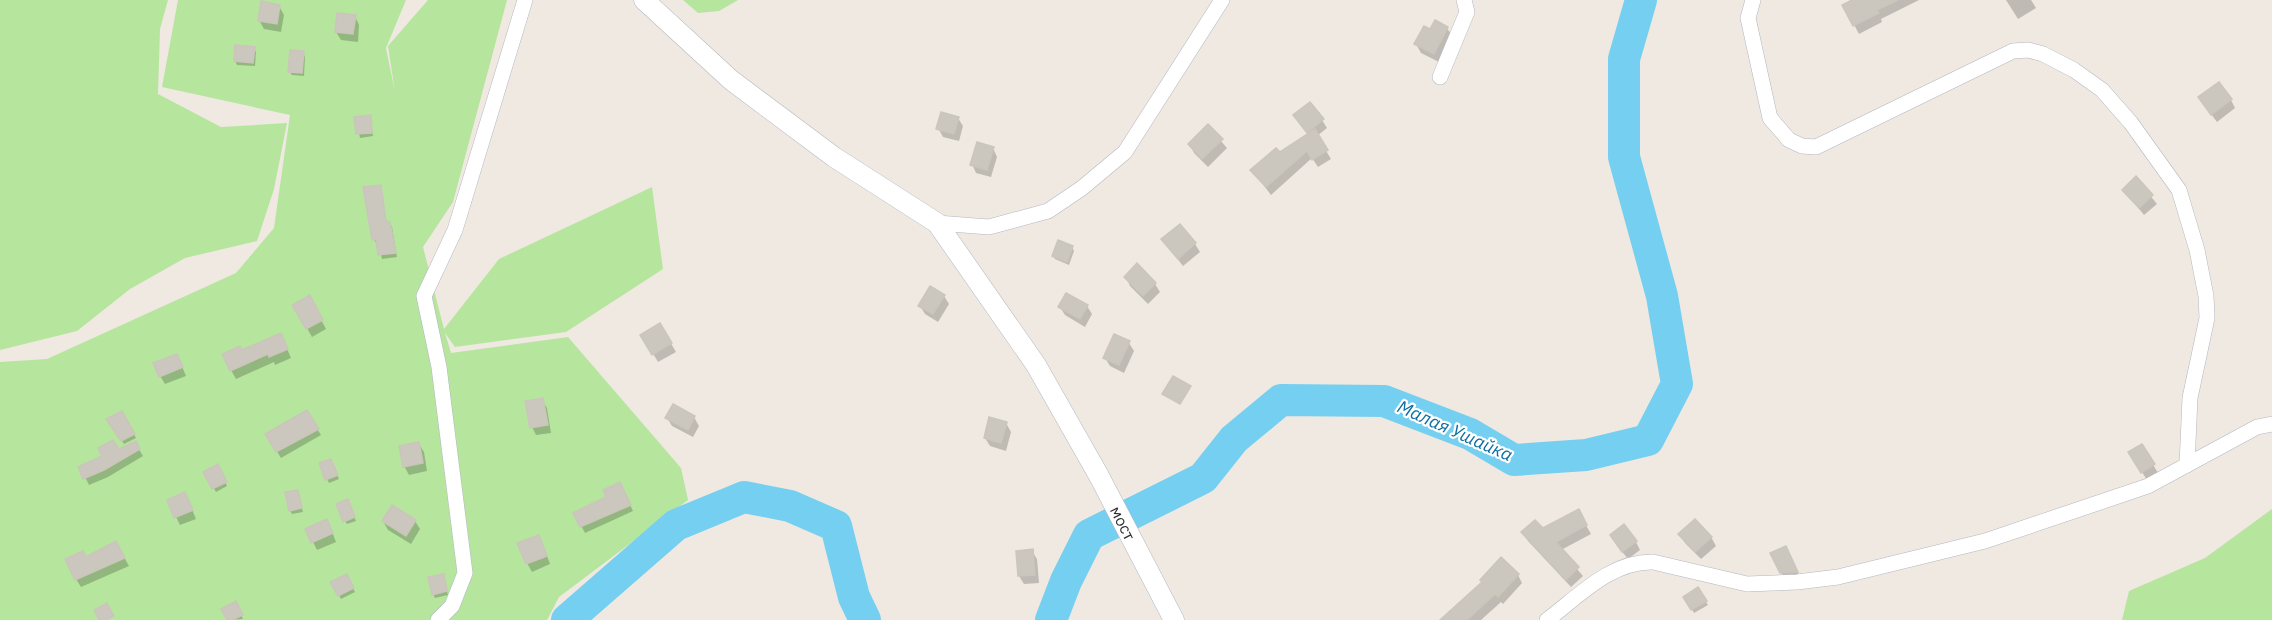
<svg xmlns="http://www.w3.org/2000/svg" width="2272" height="620" font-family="'IBM Plex Sans',sans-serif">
<rect width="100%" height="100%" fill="#efe9e1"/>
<g fill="#b6e59e">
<path d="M0,0h168l-8,29 -2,65 63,33 66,-4 -13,66 -17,52 -72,17 -55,31 -53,42 -77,19z"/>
<path d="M178,0h228l-20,48 9,44 -7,-46 40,-46h79l-54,202 -30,45 21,82 55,-70 153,-72 11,82 -97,63 -111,15 -10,-14 6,20 117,-16 113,131 7,32 -129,97 -12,23h-547v-258l47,-3 189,-86 38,-45 16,-113 -128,-28z"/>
<path d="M683,0h55l-19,11 -21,2z"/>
<path d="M2272,509v111h-150l7,-29 76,-33z"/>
</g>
<g fill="#0003">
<path d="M1855,0h64l-38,19 1,3 -23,12 -15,-28z"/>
<path d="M2006,0h25l5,8 -18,11z"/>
<path d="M279,6l5,9 -3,17 -17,-3 -5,-9z"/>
<path d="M355,16l4,9 -1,17 -17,-2 -5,-8z"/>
<path d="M1447,28l5,8 -13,26 -18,-9 -5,-9 15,-13z"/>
<path d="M254,48l2,4 -1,14 -18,-1 -2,-4z"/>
<path d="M303,53l2,4 -1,19 -12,-1 -2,-3z"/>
<path d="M2231,100l4,8 -18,14 -12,-16z"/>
<path d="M1295,116l27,4 5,8 -10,8 14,23 -13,8 -6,-9 -41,37 -19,-25 57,-35z"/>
<path d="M370,117l3,19 -13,2 -4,-20z"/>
<path d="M958,118l5,8 -4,15 -16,-4 -5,-9z"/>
<path d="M1208,126l19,22 -19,19 -14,-14 -4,-8z"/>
<path d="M993,148l4,9 -6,20 -15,-4 -4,-9z"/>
<path d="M2136,178l21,26 -13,11 -20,-25z"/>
<path d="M380,187l7,37 2,-1 3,4 5,30 -15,2 -4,-17 -2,1 -2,-4z"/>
<path d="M1163,240l32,4 5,8 -17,14z"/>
<path d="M1072,247l2,4 -5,14 -14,-6 -2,-3z"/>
<path d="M1126,277l29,7 5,8 -12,12 -18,-18z"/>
<path d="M944,296l5,8 -11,18 -13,-8 -5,-8z"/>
<path d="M309,297l17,32 -14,8 -18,-32z"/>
<path d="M1087,306l5,8 -7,13 -20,-12 -5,-8z"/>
<path d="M660,325l16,27 -18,10 -16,-27z"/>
<path d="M1115,336l14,7 5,8 -10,22 -14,-7 -5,-8z"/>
<path d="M285,344l6,14 -16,7 -1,-3 -38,17 -5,-9 11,-18z"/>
<path d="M181,364l5,12 -21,8 -5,-8z"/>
<path d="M542,400l5,8 4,25 -15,2 -4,-8z"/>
<path d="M306,412l15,23 -40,23 -14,-23z"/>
<path d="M122,413l14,25 -12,6 -16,-24z"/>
<path d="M694,417l5,9 -6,11 -21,-11 -5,-8z"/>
<path d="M1006,423l5,9 -5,19 -16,-5 -5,-8z"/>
<path d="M135,443l8,13 -35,21 -19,8 -9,-18z"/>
<path d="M419,444l5,8 3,19 -18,4 -5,-9z"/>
<path d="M2142,446l16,27 -11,7 -12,-19z"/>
<path d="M332,464l7,15 -10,4 -2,-4z"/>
<path d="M217,466l10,20 -11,6 -11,-19z"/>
<path d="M623,490l10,21 -48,22 -10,-19z"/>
<path d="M297,491l6,21 -11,2 -2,-4z"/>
<path d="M189,502l7,17 -16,6 -4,-8z"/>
<path d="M349,505l7,16 -9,3 -2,-3z"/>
<path d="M1578,511l13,23 -30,16 22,26 -12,11 -43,-46 -5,-8 20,-3z"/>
<path d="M383,521h32l5,8 -9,15 -23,-14z"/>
<path d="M331,529l5,13 -19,8 -4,-8z"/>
<path d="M1680,534l31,3 5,9 -15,13 -16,-16z"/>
<path d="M1636,542l4,8 -12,9 -12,-15z"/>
<path d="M116,543l13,23 -48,21 -5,-8z"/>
<path d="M543,545l7,19 -18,8 -5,-9z"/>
<path d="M1032,551l5,8 2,24 -15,1 -5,-8z"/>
<path d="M1790,556l11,24 -15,1 -5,-9z"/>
<path d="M1518,575l4,8 -19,21 -2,-2 -20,18h-32z"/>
<path d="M346,576l9,16 -14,7 -9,-17z"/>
<path d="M443,576l5,19 -13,3 -2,-4z"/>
<path d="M1698,589l10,16 -14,8 -9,-16z"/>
<path d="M235,603l8,16 -14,1z"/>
</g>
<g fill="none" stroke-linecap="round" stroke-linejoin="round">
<g stroke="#75cff0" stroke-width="32">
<path d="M567,620l109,-95 68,-28 46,9 46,20 18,71 11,23"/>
<path d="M1051,620l15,-39 23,-46 114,-57 31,-39 47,-39 103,1 86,33 44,26 72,-5 62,-15 29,-56 -15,-88 -38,-139v-98l17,-59"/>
</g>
</g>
<g fill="#cbc7bf" stroke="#cbc5ba" stroke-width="1.5">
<path d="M1852,0h46l-21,10 2,3 -26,13 -11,-21z"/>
<path d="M261,1l19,4 -3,19 -19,-3z"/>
<path d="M337,13l19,2 -3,19 -18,-2z"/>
<path d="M1435,20l13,7 -14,27 -20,-10 10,-18 6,3z"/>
<path d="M235,45l20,2 -2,16 -19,-2z"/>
<path d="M290,50l14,1 -2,22 -14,-1z"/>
<path d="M2219,82l13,17 -21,16 -13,-18z"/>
<path d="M1310,102l14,17 -17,14 -14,-18z"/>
<path d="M941,112l18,5 -5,17 -18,-5z"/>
<path d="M371,115l1,18 -16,1 -2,-17z"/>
<path d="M1208,124l15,15 -21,20 -14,-15z"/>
<path d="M1315,129l13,21 -16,10 -5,-9 -41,36 -16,-17 26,-22 4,4z"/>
<path d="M977,142l17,5 -7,23 -17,-5z"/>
<path d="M2136,176l17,19 -14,13 -17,-18z"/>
<path d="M381,185l5,37h4l6,31 -18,2 -2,-16 -4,1 -9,-53z"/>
<path d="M1180,224l16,19 -18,16 -17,-20z"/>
<path d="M1058,240l15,6 -6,16 -15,-6z"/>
<path d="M1137,263l19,20 -13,13 -19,-19z"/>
<path d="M930,286l15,9 -12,19 -15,-8z"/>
<path d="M1066,293l22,12 -8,14 -22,-12z"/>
<path d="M310,295l13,25 -17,9 -14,-24z"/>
<path d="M660,323l12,20 -20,12 -12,-20z"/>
<path d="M281,333l7,16 -19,8 -1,-3 -38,17 -8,-17 18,-8 2,4z"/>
<path d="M1114,334l16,7 -11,24 -16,-7z"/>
<path d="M177,354l6,13 -24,10 -6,-14z"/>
<path d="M1173,376l18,10 -11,18 -18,-10z"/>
<path d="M543,398l5,27 -18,3 -5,-27z"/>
<path d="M673,404l22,12 -7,14 -23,-12z"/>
<path d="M307,410l12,19 -43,23 -11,-18z"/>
<path d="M122,411l13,23 -14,7 -15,-22z"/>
<path d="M989,417l18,5 -6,21 -17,-5z"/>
<path d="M113,440l6,9 17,-8 4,8 -36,21 -21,9 -5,-12 24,-11 -4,-8z"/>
<path d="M419,442l4,21 -20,4 -4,-21z"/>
<path d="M2142,444l13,20 -14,9 -13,-21z"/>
<path d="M331,459l7,16 -13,5 -6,-17z"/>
<path d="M218,464l9,18 -15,7 -9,-17z"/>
<path d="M620,482l11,23 -51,22 -7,-14 33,-16 -3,-7z"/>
<path d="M298,490l4,18 -13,3 -4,-19z"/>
<path d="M185,492l8,18 -19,8 -7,-18z"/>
<path d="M348,499l7,18 -12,5 -7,-18z"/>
<path d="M392,505l24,15 -10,16 -24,-15z"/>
<path d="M1579,509l8,16 -31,17 23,25 -13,13 -45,-48 14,-12 8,8z"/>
<path d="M327,519l6,14 -22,10 -6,-14z"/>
<path d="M1695,519l17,18 -17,15 -17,-18z"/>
<path d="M1624,524l13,17 -15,11 -12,-17z"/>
<path d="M539,535l8,21 -21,8 -9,-21z"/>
<path d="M116,541l9,17 -50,22 -10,-21 18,-8 3,6z"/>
<path d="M1786,546l12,26 -18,1 -10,-20z"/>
<path d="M1033,549l2,26 -17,1 -2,-25z"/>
<path d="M1501,557l18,17 -21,23 -3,-3 -28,26h-27l42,-38 -2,-2z"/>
<path d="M347,574l7,14 -16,8 -8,-14z"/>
<path d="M444,574l3,17 -15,4 -4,-18z"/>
<path d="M1698,587l9,14 -16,9 -8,-13z"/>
<path d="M236,601l7,14 -11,5h-5l-6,-11z"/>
<path d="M107,603l7,13 -8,4h-7l-5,-10z"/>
</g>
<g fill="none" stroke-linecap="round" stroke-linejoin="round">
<g stroke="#b4b7c1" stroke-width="16">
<g id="minor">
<path d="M1753,0l-5,18 22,100 19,22 13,6 14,1 197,-96 15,-1 15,4 31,16 28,20 29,33 48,67 18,60 9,46 1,22 -17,80 -3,67"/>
<path d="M1440,77l27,-65 -3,-12"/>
<path d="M937,223l52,4 59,-16 34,-23 43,-36 97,-152"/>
<path d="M438,620l14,-14 13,-33 -26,-206 -15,-71 31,-66 70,-230"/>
<path d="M1547,620c32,-24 64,-59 106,-58l94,22 50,-2 41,-5 147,-36 163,-55 109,-59 15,-3"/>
</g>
</g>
<g stroke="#b4b7c1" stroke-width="21">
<path id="tertiary" d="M644,0l87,80 103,77 103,66 99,142 63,111 75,144"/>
</g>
<use href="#minor" stroke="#fff" stroke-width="15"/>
<use href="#tertiary" stroke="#fff" stroke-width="20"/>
</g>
<g text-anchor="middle" stroke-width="4.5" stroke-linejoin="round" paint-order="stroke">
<g font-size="16" fill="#2e2e2e" stroke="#fff">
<text transform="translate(1123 523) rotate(63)" y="6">мост</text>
</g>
<g font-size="18" font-style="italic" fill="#0d6fa3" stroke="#fff">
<text transform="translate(1455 431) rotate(24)" y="6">Малая Ушайка</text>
</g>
</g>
</svg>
